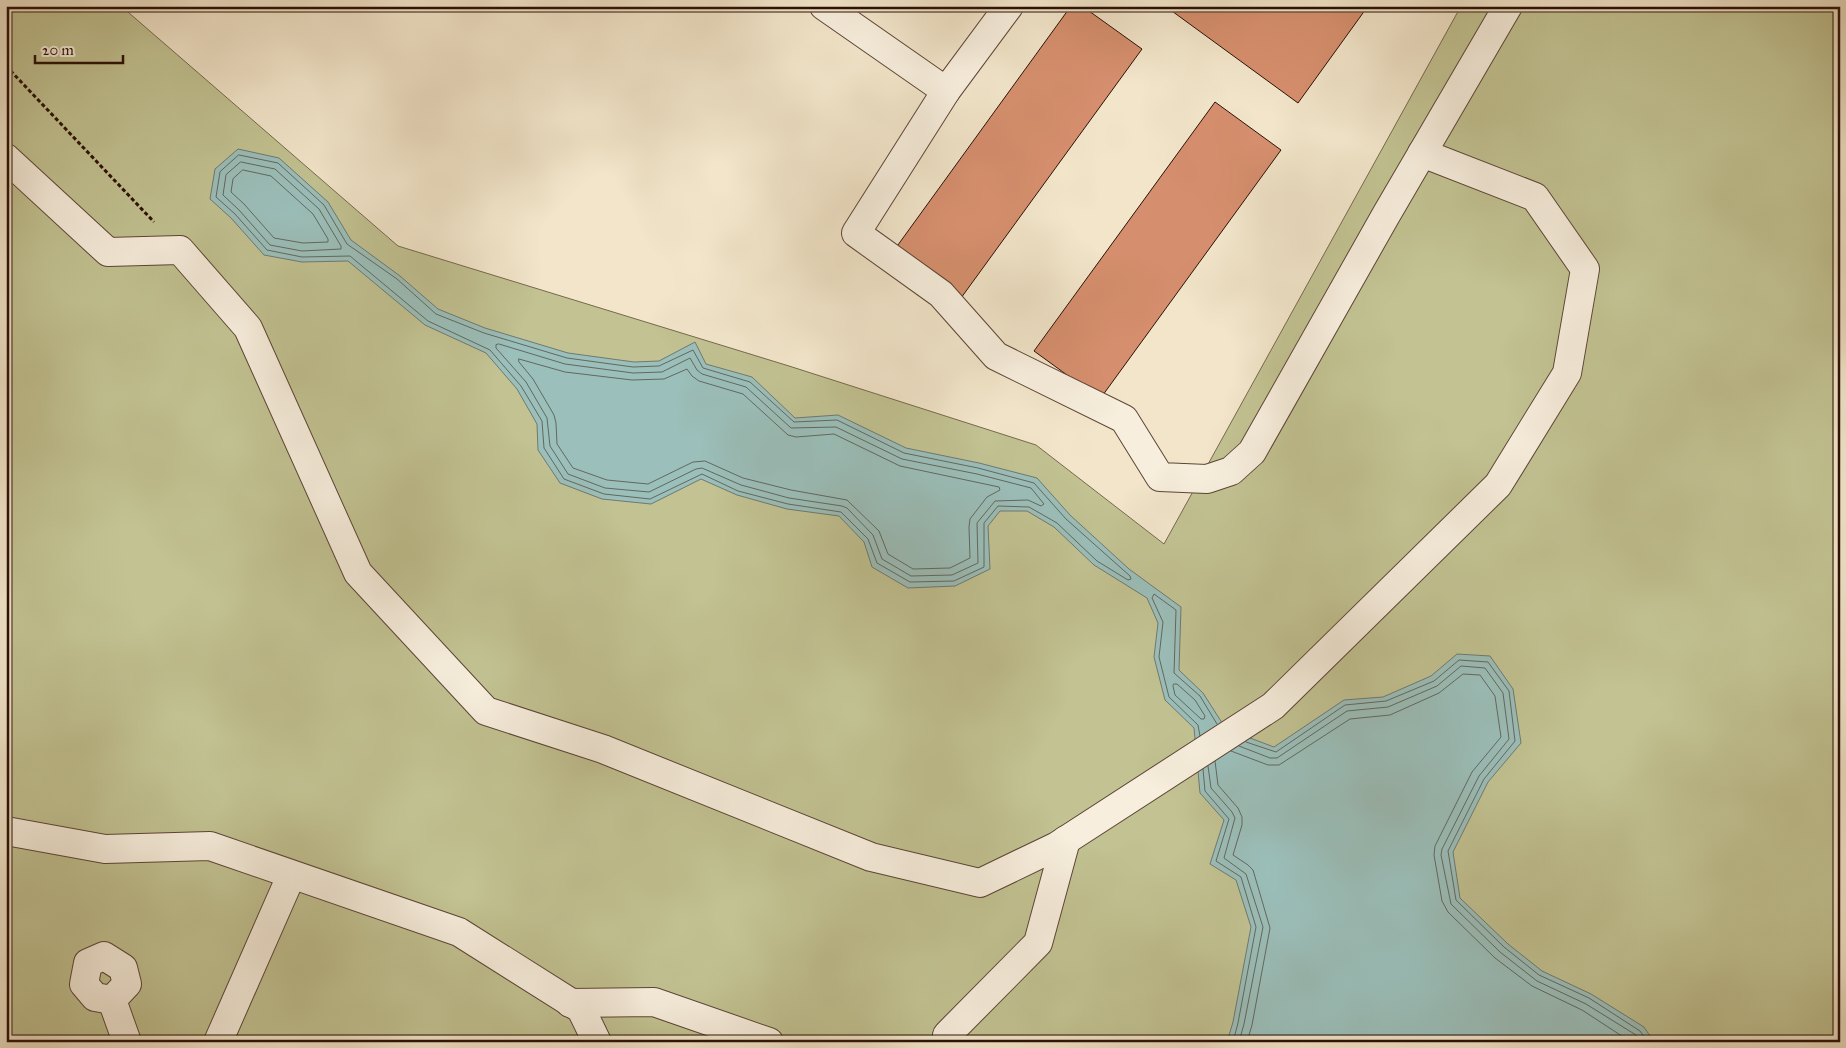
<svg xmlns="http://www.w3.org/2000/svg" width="1846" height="1048" font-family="'IM FELL Great Primer',serif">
<rect width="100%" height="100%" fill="#f2e5ca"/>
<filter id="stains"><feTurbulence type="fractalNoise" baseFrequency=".004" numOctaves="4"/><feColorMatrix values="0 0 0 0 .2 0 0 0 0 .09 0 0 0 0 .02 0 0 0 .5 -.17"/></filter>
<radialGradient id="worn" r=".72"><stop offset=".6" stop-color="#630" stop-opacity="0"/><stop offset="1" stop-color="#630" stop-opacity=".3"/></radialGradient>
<path fill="#c2c292" stroke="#76694c" d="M6,6h115l277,240 391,120 247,79 128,99 297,-538h379v1036h-1834z"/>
<path fill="#9bbfba" stroke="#6e7972" d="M238,149l41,9 49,44 23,38 49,36 38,33 47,19 83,25 66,9 25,-1 36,-19 11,22 46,13 43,41 43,-3 68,33 73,15 58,15 33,37 59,54 52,38 -2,63 24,23 23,36 48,18 70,-47 39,-3 48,-21 26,-22 33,2 23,33 8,54 -33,39 -35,70 7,46 48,46 34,27 49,23 53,33 10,15h-427l6,-20 18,-95 -15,-47 -26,-16 14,-44 -24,-27 -6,-65 -29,-28 -11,-43 4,-34 -11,-25 -53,-33 -40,-38 -27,-16h-27l-12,15 2,43 -35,17 -47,2 -36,-21 -8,-25 -25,-26 -52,-7 -50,-14 -36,-16 -50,25 -49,-5 -42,-16 -22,-33 -1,-26 -20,-35 -31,-36 -61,-28 -77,-64 -46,1 -38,-7 -33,-37 -21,-19 5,-30z"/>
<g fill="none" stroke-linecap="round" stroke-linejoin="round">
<g stroke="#626860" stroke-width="1">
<path d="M239,155l39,8 46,42 23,39 50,35 39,35 48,19 83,25 66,9 26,-1 34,-16 10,18 47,14 44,40 43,-2 67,33 74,15 56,15 32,36 64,57 1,3 -3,1 -31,-19 -40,-38 -28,-16 -31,-1 -14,17v44l-30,14 -44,1 -33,-19 -9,-24 -27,-27 -53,-8 -50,-13 -36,-17 -52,25 -46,-5 -40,-15 -20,-31 -2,-27 -21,-35 -31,-36 -62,-29 -78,-65 -48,1 -35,-7 -32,-36 -19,-17 4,-25z"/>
<path d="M241,162l34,7 44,40 22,37v3l-39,2 -32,-6 -31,-35 -16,-15 3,-20z"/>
<path d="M243,170l28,6 42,38 15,25v3l-25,1 -29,-5 -30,-34 -13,-12 2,-13z"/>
<path d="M499,344l66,20 68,9 29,-1 28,-14 7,12 5,4 44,13 45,41 45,-1 66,32 75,15 54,14 13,16 -3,2 -13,-6 -33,1 -18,22 1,40 -26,12 -41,1 -29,-17 -9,-24 -26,-27 -5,-2 -53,-8 -48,-13 -39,-17 -6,1 -47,23 -44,-4 -37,-14 -18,-28 -3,-28 -21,-36 -30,-34v-3z"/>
<path d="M519,359l46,13 67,8 32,-1 23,-10 5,7 7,5 44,13 45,41 8,2 38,-3 66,32 99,21 1,3 -13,7 -17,22 -1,8 1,31 -20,10 -37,1 -25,-15 -9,-23 -32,-31 -56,-10 -48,-12 -38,-17 -12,1 -45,22 -41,-4 -34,-12 -16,-24 -1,-21 -2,-8 -21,-36 -14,-17z"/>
<path d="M1174,684h3l18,16 10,16 -1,3h-3l-26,-24 -2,-9z"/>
<path d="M1200,736l-2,-11 -29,-28 -10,-40 4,-35 -11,-24 2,-4 22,16 -2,63 26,23 17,28"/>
<path d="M1246,742l30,10 69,-47 41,-4 48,-20 25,-21 29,2 21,29 6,50 -31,38 -36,72 8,49 48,47 35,28 50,23 51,33 8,11"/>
<path d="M1239,746l31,12h7l70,-47 41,-4 49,-21 24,-20 24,2 18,25 6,46 -30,37 -37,73 -1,6 10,49 49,48 37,29 49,23 50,31 5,7"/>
<path d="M1231,751l37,14h11l71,-46 40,-4 49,-22 24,-19 17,1 15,21 6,41 -29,35 -37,74 -1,9 8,46 6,11 47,46 37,28 50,24 49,32"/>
<path d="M1215,761l3,24 20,23 4,9v8l-9,30 15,10 5,5 17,58 -18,97 -5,17"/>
<path d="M1208,766l3,22 21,24 3,6 -11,40 22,16 17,53 -19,97 -5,18"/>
<path d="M1203,769l2,22 24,28 -13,42 25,16 15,50 -18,96 -5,19"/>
</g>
</g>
<g fill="#d68f6e" stroke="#2a1005">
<path d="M1071,6h11l60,43 -181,249 -66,-49z"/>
<path d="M1165,6h57l7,5 4,-5h135l-70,97z"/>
<path d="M1215,102l66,48 -181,249 -66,-48z"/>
</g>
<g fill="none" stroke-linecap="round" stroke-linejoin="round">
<g stroke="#5c4536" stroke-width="30">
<g id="minor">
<path d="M824,6l122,85"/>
<path d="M1009,6l-63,85 -90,142 85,61 55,62 128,63 36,58 47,2 24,-8 21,-19 134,-237 122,-209"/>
<path d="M6,158l102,94 72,-2 68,78 110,245 128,138 117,38 268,108 109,26 77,-37 216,-140 225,-221 69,-112 18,-104 -50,-72 -113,-44"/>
<path d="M6,831l99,18 105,-3 249,86 122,77 16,33"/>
<path d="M104,956l19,12 4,16 -15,16 -17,-3 -11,-13 4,-21z"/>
<path d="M112,1000l15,42"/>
<path d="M570,1003l84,-1 115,40"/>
<path d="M218,1042l73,-166"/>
<path d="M946,1042l1,-7 91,-92 28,-103"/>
</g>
</g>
<path stroke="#2a1005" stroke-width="3" stroke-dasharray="4 2.5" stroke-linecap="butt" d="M6,66l148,156"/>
<use href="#minor" stroke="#f7eedd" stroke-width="28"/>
</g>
<rect width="1846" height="1048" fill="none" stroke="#f2e5ca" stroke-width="25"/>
<rect x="8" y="8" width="1831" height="1033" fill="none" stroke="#2a1005" stroke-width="2.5"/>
<rect x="12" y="12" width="1821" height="1023" fill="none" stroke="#2a1005"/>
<path d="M35 55v8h88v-8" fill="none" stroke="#2a1005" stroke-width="2.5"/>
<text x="42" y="55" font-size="15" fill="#2a1005" stroke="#f7eedd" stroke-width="4" paint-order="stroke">20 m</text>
<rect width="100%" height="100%" filter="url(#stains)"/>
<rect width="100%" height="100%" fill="url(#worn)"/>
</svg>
